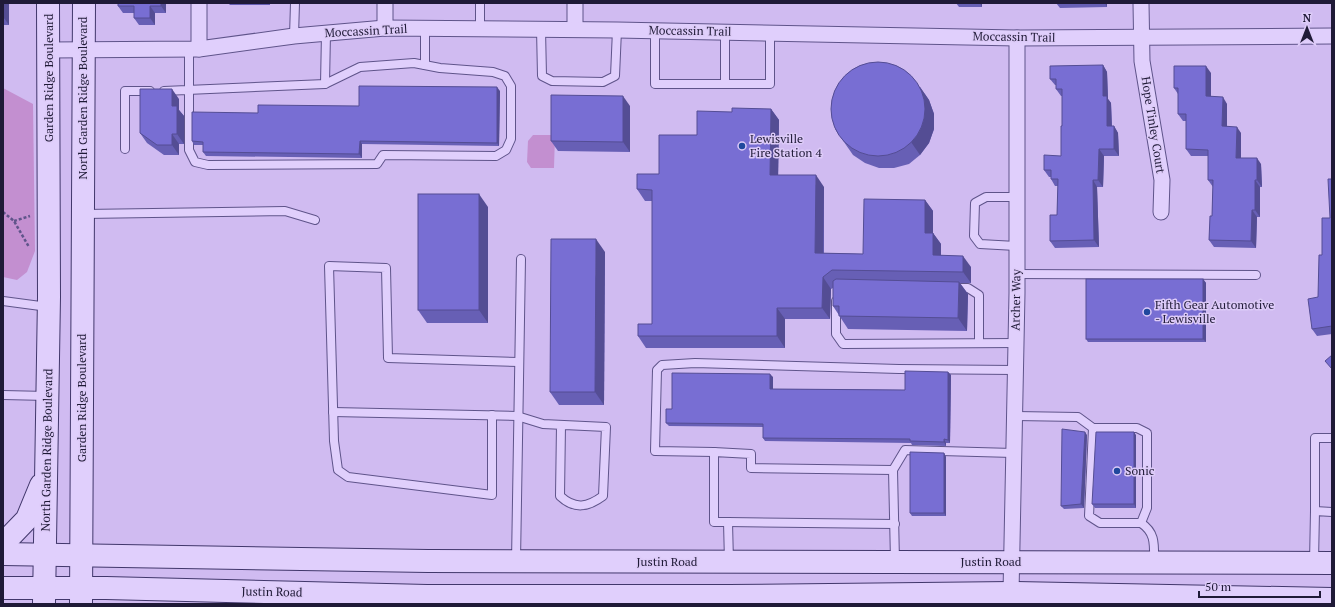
<svg xmlns="http://www.w3.org/2000/svg" width="1335" height="607" font-family="'PT Serif',serif">
<rect width="100%" height="100%" fill="#d0bbf1"/>
<g fill="#c38fd0">
<path d="M3,88l30,16 2,147 -8,21 -10,8 -14,-3z"/>
<path d="M533,135h22l-1,33h-23l-4,-6 1,-21z"/>
</g>
<g fill="none" stroke-linecap="round" stroke-linejoin="round">
<g stroke="#5f548a" stroke-width="10">
<g id="service">
<path d="M480,3v26"/>
<path d="M425,28v37"/>
<path d="M541,29l1,47 10,5 51,1 12,-6 2,-46"/>
<path d="M655,31v53h115v-51"/>
<path d="M294,36l1,-33"/>
<path d="M325,84l1,-51"/>
<path d="M725,84v-52"/>
<path d="M164,91l161,-7 35,-17 54,-4 26,5 53,4 12,4 6,10v53l-5,11 -10,6 -113,-1 -6,9 -169,1 -13,-3 -6,-12v-101"/>
<path d="M125,149v-58h25"/>
<path d="M1016,197h-30l-11,6 -1,33 6,8 36,2"/>
<path d="M84,214l201,-3 30,9"/>
<path d="M1017,274l239,1"/>
<path d="M954,288h14l11,7v48"/>
<path d="M3,301l45,6"/>
<path d="M836,301v33l7,10 173,-1"/>
<path d="M3,395l44,1"/>
<path d="M333,412l184,4 26,8 63,3 -3,69c-15,11 -28,14 -43,0l1,-71"/>
<path d="M492,415v80l-144,-18 -10,-7 -4,-29 -5,-175 57,2 2,90 131,4"/>
<path d="M1014,416l64,1 15,11h44l10,5v75l-6,15h-41l-11,-7 4,-88"/>
<path d="M714,452l-59,-1 2,-81 5,-5 33,-2 204,6 116,1"/>
<path d="M893,470l12,-20 108,3"/>
<path d="M1315,511v-73h17"/>
<path d="M728,522l167,2"/>
<path d="M1141,523c15,10 13,22 13,39"/>
<path d="M516,561l5,-302"/>
<path d="M729,562l-1,-40h-14v-70l37,2v14l142,2 2,91"/>
<path d="M1314,562l1,-51 17,1"/>
</g>
</g>
<g stroke="#5f548a" stroke-width="17">
<g id="minor">
<path d="M385,3v25"/>
<path d="M1141,3l1,58 20,119 -1,32"/>
<path d="M575,29v-26"/>
<path d="M199,49v-46"/>
<path d="M49,50l150,-1 95,-13 91,-8 232,2 400,8 315,-2"/>
<path d="M1011,593l6,-300v-255"/>
</g>
</g>
<g stroke="#41376b" stroke-width="24">
<g id="secondary">
<path d="M3,544l24,-25 14,-34"/>
<path d="M3,554l425,7 904,2"/>
<path d="M3,588h103l321,8h302l282,-3 321,6"/>
<path d="M44,603l5,-306 -1,-294"/>
<path d="M81,604l3,-601"/>
</g>
</g>
<g stroke="#5f548a" stroke-width="2.5" stroke-dasharray="3 2" stroke-linecap="butt">
<path d="M3,212l11,9 15,26"/>
<path d="M14,221l16,-5"/>
</g>
<use href="#service" stroke="#e0cffc" stroke-width="8"/>
<use href="#minor" stroke="#e0cffc" stroke-width="15"/>
<use href="#secondary" stroke="#e0cffc" stroke-width="22"/>
</g>
<g fill="#675fb5">
<rect x="3" y="3" width="6" height="22"/>
<path d="M166,3v10h-11v12h-16l-5,-7v-5h-11l-5,-7z"/>
<path d="M228,3h42v2h-40z"/>
<path d="M956,3h26v4h-23z"/>
<path d="M1056,3h51v4l-47,1z"/>
<path d="M1103,65l4,7 1,27 3,4 1,23h2l4,7 1,23h-15l-1,31h-6l2,60 -44,1 -5,-7 7,-26 1,-29h-3l-4,-7v-2h-2l-5,-7 17,-14 1,-30v-30h-1l-5,-7v-4h-1l-5,-6z"/>
<path d="M1211,73v23l16,8v22l14,7v25l20,6 1,23h-2v30h-3l-1,31 -42,-1 -5,-7 3,-24 1,-29 -5,-7v-24h-17l-5,-7v-28h-3l-5,-7v-20l-4,-6z"/>
<path d="M920,87l9,13 5,14v15l-5,14 -9,12 -11,9 -15,4h-15l-14,-5 -12,-8 -18,-26z"/>
<path d="M500,91l-1,55 -137,-2v14l-156,-2 -3,-4v-7h-9l-2,-4 66,-28 101,-7z"/>
<path d="M179,99v11l5,6v28h-5v11h-15l-17,-12 -7,-10z"/>
<path d="M630,106v46l-72,-1 -7,-10z"/>
<path d="M771,109l8,11 -1,55 46,12v66l39,1 62,-54 8,11v22l8,11v11l30,12v16h-11l8,11 -1,37 -119,-2 -15,-23v-18l-2,1 -1,30h-45v29h-139l-8,-12 14,-12v-123h-7l-8,-12 22,-15 38,-39 35,-23z"/>
<path d="M1332,179v155l-15,2 -5,-7 6,-32 4,-42 8,-37z"/>
<path d="M488,207v116h-61l-9,-13z"/>
<path d="M605,252l-1,153h-45l-9,-13z"/>
<path d="M1203,279l3,4v59h-118l-2,-3z"/>
<path d="M948,372l3,3 -1,68h-4v3l-34,-1 -1,-2 -146,-2 -2,-3v-11l-94,-1 -3,-3 6,-14 101,-32v12l132,1z"/>
<path d="M1087,435l-3,73 -20,1 -3,-3z"/>
<path d="M1136,435v73h-41l-3,-4z"/>
<path d="M944,453l2,4v59h-34l-2,-3z"/>
</g>
<g fill="#544d94">
<path d="M4,3h5v22l-5,-7z"/>
<path d="M161,3h5v10l-5,-7z"/>
<path d="M980,3h2v4z"/>
<path d="M1105,3h2v4z"/>
<path d="M150,6l5,7v12l-5,-7z"/>
<path d="M1103,65l4,7 1,27 3,4 1,30 -5,-7 -4,-30z"/>
<path d="M1206,66l5,7v30l-5,-7z"/>
<path d="M497,87l3,4 -1,55 -2,-3z"/>
<path d="M920,87l9,13 5,14v15l-5,14 -9,12 -9,-13z"/>
<path d="M172,89l7,10v11l5,6v28l-7,-10 -5,-28z"/>
<path d="M623,96l7,10v46l-7,-10z"/>
<path d="M1223,97l4,7v29l-5,-7z"/>
<path d="M771,109l8,11 -1,66 -8,-11z"/>
<path d="M1114,126l4,7 1,23 -5,-7z"/>
<path d="M1237,127l4,6v31l-5,-6z"/>
<path d="M172,134l7,10v11l-7,-10z"/>
<path d="M360,141l2,3v14l-3,-4z"/>
<path d="M1099,149l5,7 -1,31 -5,-7z"/>
<path d="M1257,158l4,6 1,23 -5,-7z"/>
<path d="M816,175l8,12 -1,77 -8,-11z"/>
<path d="M1093,180l4,7 2,60 -5,-7z"/>
<path d="M1255,180l5,7v30l-5,-7z"/>
<path d="M479,194l9,13v116l-9,-13z"/>
<path d="M925,200l8,11v33l-8,-11z"/>
<path d="M1252,210l5,7 -1,31 -5,-7z"/>
<path d="M933,233l8,11v23l-8,-12z"/>
<path d="M596,239l9,13 -1,153 -9,-13z"/>
<path d="M963,256l8,11v16l-8,-11z"/>
<path d="M823,277l8,12 -1,30 -8,-11z"/>
<path d="M1203,279l3,4v59l-3,-3z"/>
<path d="M959,282l9,12 -1,37 -9,-13z"/>
<path d="M777,308l8,11v29l-8,-12z"/>
<path d="M948,372l3,3 -1,68 -2,-3z"/>
<path d="M770,374l3,3v16l-3,-4z"/>
<path d="M1085,432l2,3 -3,73 -3,-4z"/>
<path d="M1134,432l2,3v73l-2,-4z"/>
<path d="M944,439l2,4v3l-2,-4z"/>
<path d="M944,453l2,4v59l-2,-3z"/>
</g>
<g fill="#786ed3" stroke="#544d94">
<rect x="3" y="3" width="1" height="15"/>
<path d="M118,3h43v3h-11v12h-16v-12h-16z"/>
<circle cx="878" cy="109" r="47"/>
<path d="M1103,65v31h4v30h7v23h-15l-1,31h-5l1,60 -44,1v-26h7l1,-36h-7v-9h-7v-15l17,1v-30h1v-37h-6v-10h-6v-13z"/>
<path d="M1174,66h32v30l17,1 -1,29 15,1 -1,31h21v22h-2v30h-3l-1,31 -42,-1 1,-24h2l1,-36h-5v-30l-22,-1v-35h-8v-26h-4z"/>
<path d="M359,86l138,1v56l-137,-2 -1,13 -156,-2v-10l-11,-1v-29l66,1v-8l101,1z"/>
<path d="M140,89h32v17h5v28h-5v11h-15l-17,-12z"/>
<path d="M551,95l72,1v46l-72,-1z"/>
<path d="M732,108l39,1 -1,66h46l-1,78 48,1 1,-55 61,1v33h8v22l30,1v16l-131,-2 -9,7 -1,31h-45v28h-139v-12h14v-134l-15,-1v-15h22v-39h38v-24l35,1z"/>
<path d="M1328,179h4v147l-20,3 -4,-30 10,-2 1,-42h3v-37h8z"/>
<rect x="418" y="194" width="61" height="116"/>
<path d="M551,239h45l-1,153h-45z"/>
<path d="M836,279l123,3 -1,36 -119,-2v-10h-6v-25z"/>
<rect x="1086" y="279" width="117" height="60"/>
<path d="M1332,355v14l-7,-8z"/>
<path d="M905,371l43,1v68l-4,-1v3l-34,-1v-2l-147,-1v-14l-97,-1v-14h6v-36l98,1v15l135,1z"/>
<path d="M1062,429l23,3 -4,72 -20,2z"/>
<path d="M1096,432h38v72h-42z"/>
<path d="M910,452l34,1v60h-34z"/>
</g>
<g fill="#1f489d" stroke="#ddcbf8" stroke-width="1.5">
<circle cx="742" cy="146" r="4"/>
<circle cx="1147" cy="312" r="4"/>
<circle cx="1117" cy="471" r="4"/>
</g>
<g text-anchor="middle" stroke-width="3" stroke-linejoin="round" paint-order="stroke">
<g font-size="12" fill="#1f1a37" stroke="#ddcbf8">
<text transform="translate(366 31) rotate(-3)" y="4">Moccassin Trail</text>
<text transform="translate(690 31) rotate(1)" y="4">Moccassin Trail</text>
<text transform="translate(1014 37) rotate(1)" y="4">Moccassin Trail</text>
<text transform="translate(49 78) rotate(-90)" y="4">Garden Ridge Boulevard</text>
<text transform="translate(83 98) rotate(-90)" y="4">North Garden Ridge Boulevard</text>
<text transform="translate(1153 125) rotate(81)" y="4">Hope Tinley Court</text>
<text transform="translate(1016 300) rotate(-89)" y="4">Archer Way</text>
<text transform="translate(82 398) rotate(-90)" y="4">Garden Ridge Boulevard</text>
<text transform="translate(47 450) rotate(-89)" y="4">North Garden Ridge Boulevard</text>
<text x="667" y="566">Justin Road</text>
<text x="991" y="566">Justin Road</text>
<text transform="translate(272 592) rotate(1)" y="4">Justin Road</text>
</g>
<g font-size="12" fill="#1f1a37" stroke="#ddcbf8" text-anchor="start">
<text x="750" y="143">Lewisville<tspan x="750" dy="14">Fire Station 4</tspan></text>
<text x="1155" y="309">Fifth Gear Automotive<tspan x="1155" dy="14">- Lewisville</tspan></text>
<text x="1125" y="475">Sonic</text>
</g>
</g>
<rect width="1335" height="607" fill="none" stroke="#1f1a37" stroke-width="8"/>
<g transform="translate(1307 28)" stroke="#ddcbf8" stroke-width="3" paint-order="stroke">
<path d="M0-3L7 15L0 10L-7 15Z" fill="#1f1a37"/>
<text y="-6" font-size="11" font-weight="bold" text-anchor="middle" fill="#1f1a37">N</text>
</g>
<path d="M1199 591v6h121v-6" fill="none" stroke="#1f1a37" stroke-width="2"/>
<text x="1205" y="591" font-size="12" fill="#1f1a37" stroke="#ddcbf8" stroke-width="3" paint-order="stroke">50 m</text>
</svg>
